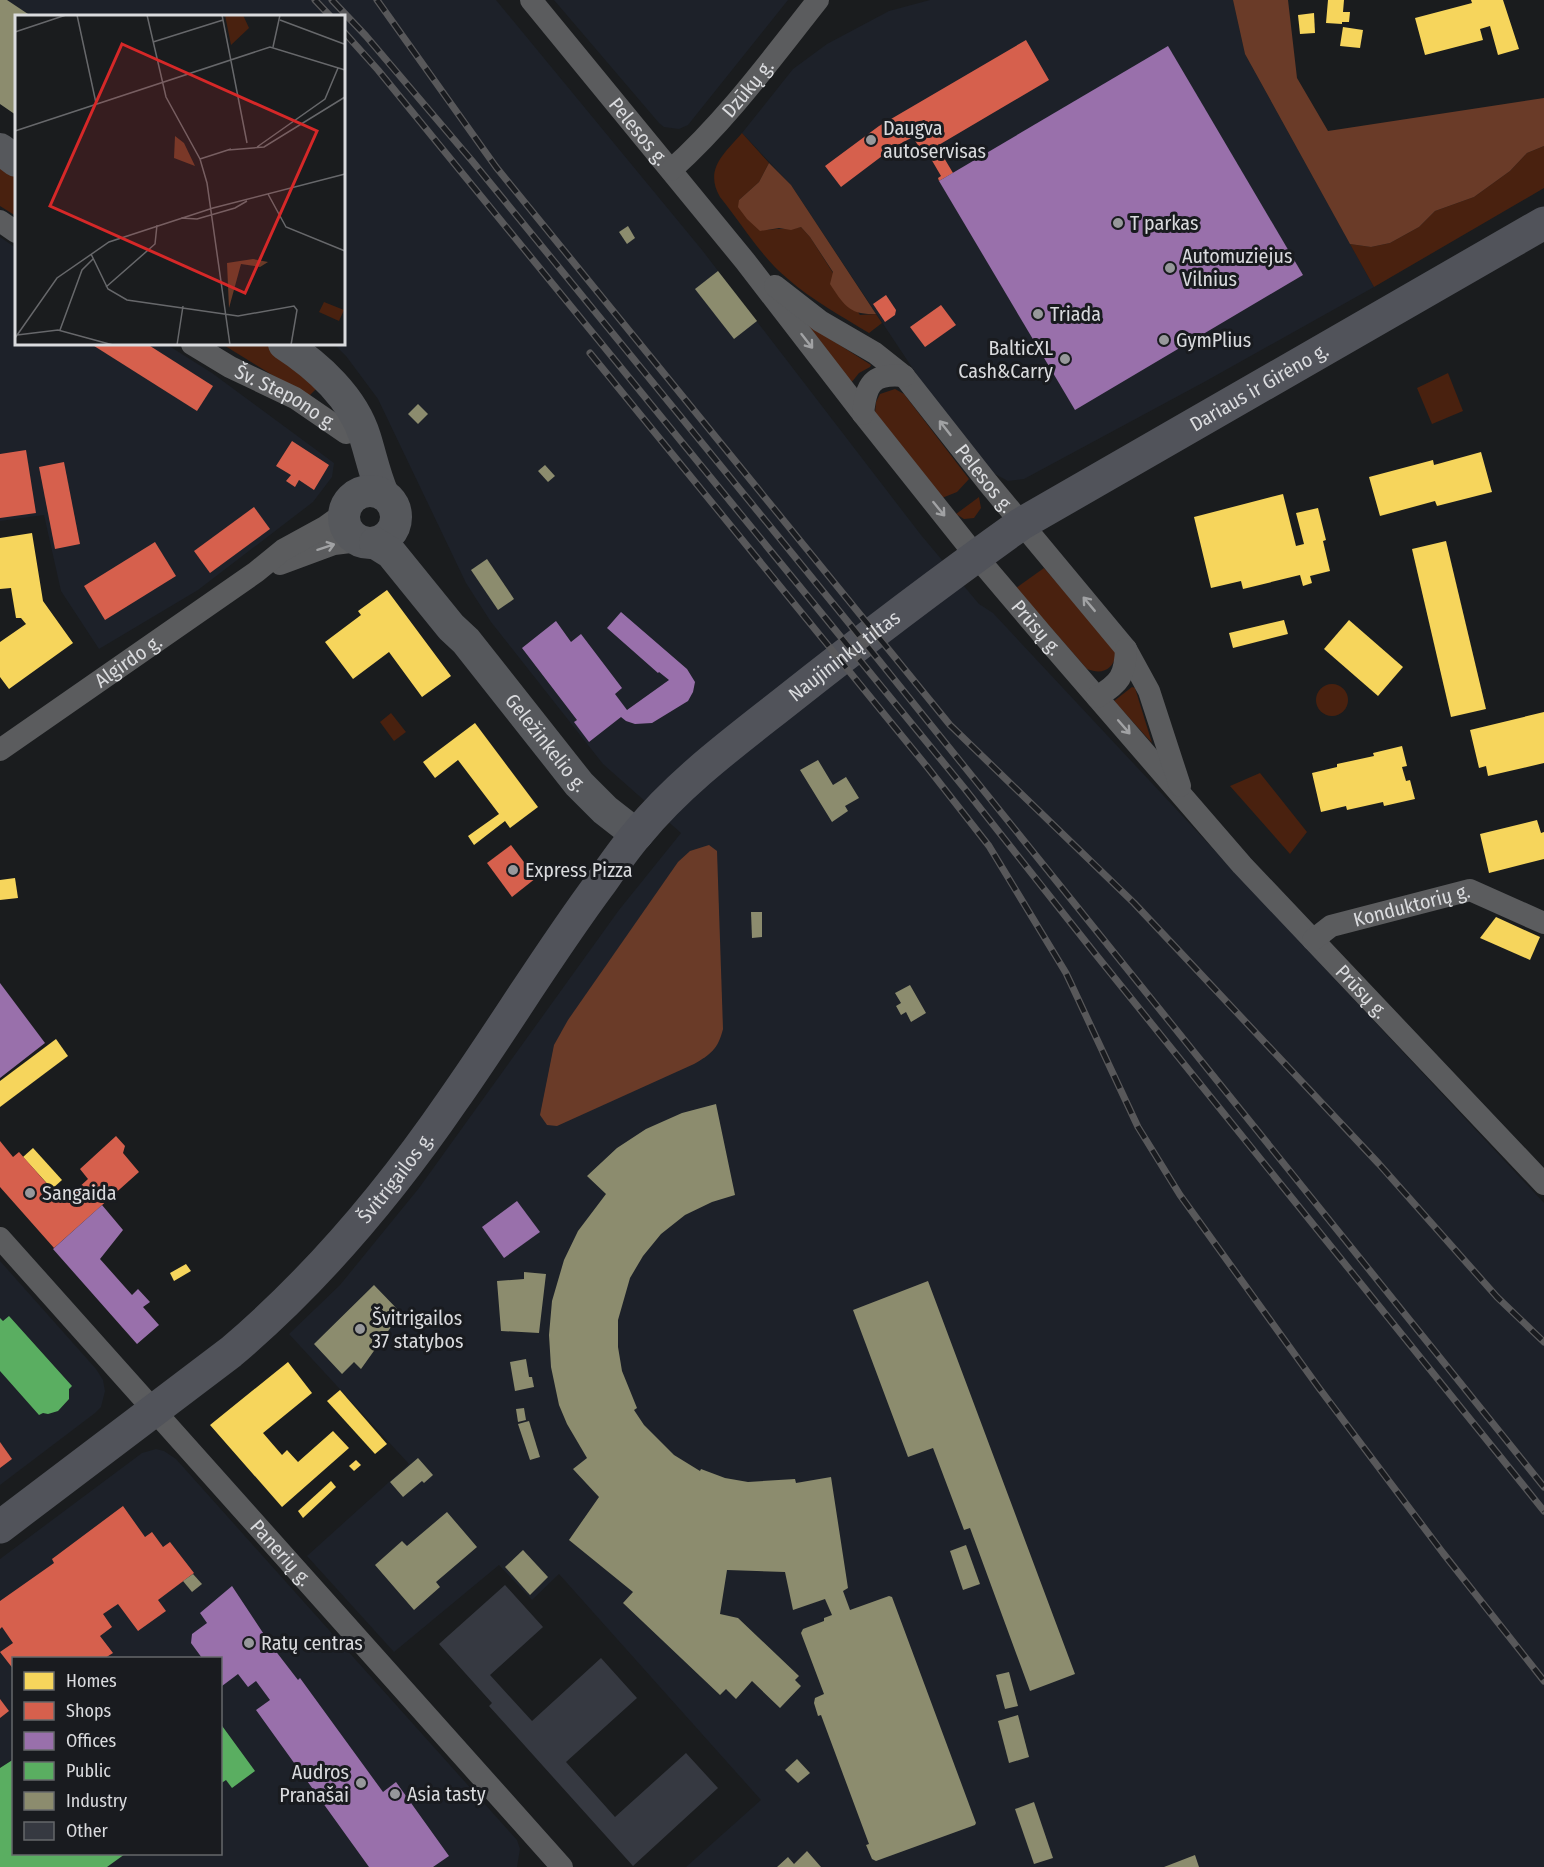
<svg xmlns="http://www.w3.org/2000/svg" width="1544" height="1867" font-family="'Fira Sans Condensed',sans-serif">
<rect width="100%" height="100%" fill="#1a1c1e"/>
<g fill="#1d2129" fill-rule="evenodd">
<path d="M0,0h496l206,250 219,285 58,69 14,9 551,590v664h-858l75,-67 -202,-226 -27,26 -33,-35 -105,87 -87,-96 102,-92 -120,-130 51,-49 79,-97 200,-278 62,-77 -78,-69 -112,-142 -25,-39 -88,-184 -32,-43 -12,-12h10v-328h-328v99l-16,-11z"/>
<path d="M554,0h234l-100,125 -9,4 -15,-2 -5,-4z"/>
<path d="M930,0h303l12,54 129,233 -168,94 -182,98 -16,2 -17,-9 -70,-91 -130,-196 -49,-52 51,-64 34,-25 62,-33z"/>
<path d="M0,237l16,11v96h150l46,29 122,90 -2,14 -19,25 -115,88 -99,59 -38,-58 -17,-76 -44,6z"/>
<path d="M0,1261l96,108 7,11 2,11 -4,16 -6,6 -95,72z"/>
<path d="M156,1449l8,2 12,8 341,381 3,9 -3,18h-517v-308l142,-106zM14,1658h206v196h-206z"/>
</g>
<g fill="#49210f">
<path d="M742,133l27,30 -10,19 -20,18 29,30c11,-2 22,0 33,-3l9,10 50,78 16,-1 6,9 -13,10c-28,-17 -57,-33 -81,-54 -27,-22 -46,-55 -68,-82 -16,-28 4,-43 22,-64z"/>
<path d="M1544,146v42l-170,99 -24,-43 21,3 19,-4 29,-16 16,-16 39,-14 36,-26 17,-18z"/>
<path d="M0,161l16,11v44l-16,-10z"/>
<path d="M805,323l66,42 -1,2 -11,6 -8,10z"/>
<path d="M222,344h45l35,24 17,18 -11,11z"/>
<path d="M1448,373l15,38 -31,13 -15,-36z"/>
<path d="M895,389l9,5 65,85 -12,13 -15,6 -67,-85 1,-11 4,-8z"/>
<path d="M979,497l2,11 -7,10 -10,1 -8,-5z"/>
<path d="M1044,568l64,73 8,13c-3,16 -14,21 -29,15l-71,-81z"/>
<circle cx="1332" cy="700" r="16"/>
<path d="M1132,687l3,1 17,55 -38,-42z"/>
<path d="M391,713l15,19 -12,9 -14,-19z"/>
<path d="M1260,773l47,59 -17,22 -60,-68z"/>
</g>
<g fill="#6a3b28">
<path d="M1233,0h55l9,78 31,53 216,-33v48l-17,7 -17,18 -36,26 -39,14 -16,16 -29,16 -19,4 -21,-3 -105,-190z"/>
<path d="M769,163l22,22 85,129c-27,1 -32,-9 -46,-30l3,-12 -23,-35 -9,-10 -10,3 -12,-2 -19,3 -13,-12 -9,-12 1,-7 20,-18z"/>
<path d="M709,845l8,6 6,178c-5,20 -12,25 -29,35l-137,62 -10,-1 -7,-10 14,-70 14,-25 110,-158 12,-11z"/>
</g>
<g fill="#f6d55c">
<path d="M1328,0h16l-1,12h7l-1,10h-7v2l-16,-1z"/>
<path d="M1471,0h32l16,49 -21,6 -8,-29 -10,3 3,11 -58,15 -10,-37 57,-15z"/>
<path d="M1314,13l1,20 -15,1 -2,-19z"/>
<path d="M1343,27l20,3 -3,18 -20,-2z"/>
<path d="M1481,452l11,40 -55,14 -2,-5 -55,15 -11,-39 64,-17 1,5z"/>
<path d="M1283,494l13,52 8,-2 -8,-31 22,-5 8,32 -3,1 7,30 -20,5 2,7 -9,3 -3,-11 -57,14 -2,-8 -30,7 -17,-71z"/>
<path d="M32,533l11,68 30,42 -64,46 -9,-12v-35l26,-18 -5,-6h-5l-5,-30 -11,1v-51z"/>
<path d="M1446,541l40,168 -35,8 -39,-168z"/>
<path d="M387,590l64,86 -29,21 -33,-45 -36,27 -28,-37 36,-27 -3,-4z"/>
<path d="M1284,620l4,14 -55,14 -4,-15z"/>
<path d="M1349,620l54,47 -25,29 -54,-47z"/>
<path d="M1544,712v51l-56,13 -2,-10 -7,2 -9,-38z"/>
<path d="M475,723l63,84 -28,21 -5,-7 -31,24 -6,-9 31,-22 -41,-54 -23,18 -12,-16z"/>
<path d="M1402,746l5,20 -5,1 4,14 4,-1 5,19 -31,7 -1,-4 -36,8 -1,-4 -25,6 -9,-39 25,-6v-3l37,-8 -1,-3z"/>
<path d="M1537,820l4,13 3,-1v27l-55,14 -9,-39z"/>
<path d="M15,878l3,20 -18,2v-20z"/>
<path d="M1496,917l44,20 -10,23 -50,-22z"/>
<path d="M56,1039l12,17 -68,51v-26z"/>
<path d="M33,1148l29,32 -10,9 -29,-32z"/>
<path d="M186,1264l5,7 -17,10 -4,-8z"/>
<path d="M288,1362l24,31 -49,40 19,22 5,-5 11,12 35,-31 16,17 -67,59 -72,-82z"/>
<path d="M340,1390l47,54 -12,10 -48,-53z"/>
<path d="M356,1460l5,5 -7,6 -5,-5z"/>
<path d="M331,1481l5,6 -33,31 -5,-7z"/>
</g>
<g fill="#d6604d">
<path d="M1026,40l23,40 -112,66 16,27 -14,8 -1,-3 3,-2 -14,-24 -4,2 -10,-17 -19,10 -53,40 -16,-21 54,-40z"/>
<path d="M886,295l10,15 -1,5 -10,7 -12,-18z"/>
<path d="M941,305l15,20 -31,22 -15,-20z"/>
<path d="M91,344h56l66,42 -16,25z"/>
<path d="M292,441l37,24 -15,25 -15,-10 -4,7 -9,-6 5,-6 -15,-9z"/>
<path d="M26,450l10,63 -36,5v-64z"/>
<path d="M64,462l16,82 -25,5 -16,-82z"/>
<path d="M254,507l16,22 -60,44 -16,-22z"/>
<path d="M155,542l21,34 -71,44 -21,-34z"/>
<path d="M511,845l25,33 -24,19 -25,-34z"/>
<path d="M116,1136l9,10 -2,7 16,19 -85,76 -54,-61v-46l13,16 6,-5 44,50 25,-23 -8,-10z"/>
<path d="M0,1442l12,17 -12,9z"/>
<path d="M123,1506l22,31 7,-5 11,15 7,-5 24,31 -36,27 8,11 -28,20 -20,-27 -15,10 9,13 -12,9 13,17 -8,5h-91v12l-14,-18 13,-9 -11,-16 -2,2v-28l54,-38 -2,-4z"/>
<path d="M0,1699l9,12 -9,7z"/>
</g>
<g fill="#9970ab">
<path d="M1168,46l135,229 -228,135 -136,-229z"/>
<path d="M621,612l66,57 8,13 -2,10 -5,9 -36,22 -17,1 -9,-3 -5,-4 -32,25 -15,-20 3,-2 -55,-72 34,-27 15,21 10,-8 41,54 -7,6 12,16 42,-30 -10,-8 -1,1 -51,-45z"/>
<path d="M0,983l45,60 -45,35z"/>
<path d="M517,1201l23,31 -36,26 -22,-31z"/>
<path d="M102,1205l21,25 -23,29 32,36 6,-6 12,13 -7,5 16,18 -22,19 -84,-95z"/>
<path d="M232,1586l39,59 27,35 2,-2 83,114 13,-10 53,74 -16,11h-64l-113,-157 14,-10 -14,-19 -8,6 -10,-13 -16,12 -2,-28h-18l-11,-15 1,-9 15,-11 -7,-10z"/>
</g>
<g fill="#5aae61">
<path d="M9,1316l63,70 -3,3v10l-11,12 -10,3 -5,-1 -4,2 -39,-44v-53l3,3z"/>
<path d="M220,1723l35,48 -23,17 -6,-8 -6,4z"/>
<path d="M14,1759v95h111l-18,13h-107v-99z"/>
</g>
<g fill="#8c8c6e">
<path d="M0,0h7l24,16h-15v99l-16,-11z"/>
<path d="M628,226l7,12 -8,6 -8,-12z"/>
<path d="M718,271l39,50 -23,18 -39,-50z"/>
<path d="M418,404l10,10 -10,10 -10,-10z"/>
<path d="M545,465l10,11 -7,6 -10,-11z"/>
<path d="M487,559l27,40 -16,11 -27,-40z"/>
<path d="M818,760l15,25 13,-8 13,21 -14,8 3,5 -16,11 -32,-52z"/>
<path d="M751,912h11v25l-10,1z"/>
<path d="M910,985l16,28 -15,9 -5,-10 -5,3 -5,-9 5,-3 -6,-10z"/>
<path d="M716,1104l19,91 -23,7 -27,13 -24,19 -18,22 -13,22 -12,42v27l4,24 15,37 -3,2 10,15 30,30 26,16 1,-2 24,9 23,4 47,-3 1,4 35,-6 17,111 -5,3 7,19 39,-14 3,1 84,226 -1,2 -99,36 -4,-2 -6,-14 3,-1 -48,-129 -3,1 -4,-13 1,-5 9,-4 -23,-61 2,-4 21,-8v-3l8,-3 -7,-16 -32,11 -8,-38 -58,-2 -7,44 18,4 61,58 -4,4 6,6 -21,22 -28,-27 -16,18 -10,-10 -6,6 -97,-92 10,-11 -64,-52 30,-43 -26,-28 14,-11 -20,-34 -8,-19 -8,-38 -2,-32 3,-34 12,-41 14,-29 28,-37 -19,-18 30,-28 29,-19 36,-16z"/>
<path d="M524,1272l22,2 -7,59 -38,-2 -4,-50 27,-2z"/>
<path d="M928,1281l147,393 -45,17 -60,-163 -6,2 -31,-82 -25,9 -55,-147z"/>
<path d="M374,1285l27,28 -40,56 -7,-7 -12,12 -28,-30z"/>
<path d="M526,1359l3,18h3l2,10 -19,4 -5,-29z"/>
<path d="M524,1408l2,12 -8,2 -2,-13z"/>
<path d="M529,1421l11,36 -10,3 -12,-36z"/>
<path d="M418,1458l15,17 -9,8 -2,-2 -19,16 -13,-15z"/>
<path d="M447,1512l30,35 -41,35 4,5 -26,23 -39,-45 27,-24 5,5z"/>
<path d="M966,1545l14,39 -17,6 -13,-39z"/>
<path d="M523,1550l25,27 -18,18 -25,-28z"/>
<path d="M193,1574l9,10 -10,8 -9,-11z"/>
<path d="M1009,1672l9,34 -13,3 -9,-34z"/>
<path d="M1018,1715l11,42 -20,6 -11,-42z"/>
<path d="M797,1759l13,14 -12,10 -13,-13z"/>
<path d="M1034,1802l19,56 -19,6 -19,-55z"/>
<path d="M807,1851l14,16h-44l11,-10 6,7z"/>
<path d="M1195,1855l4,12h-35z"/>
</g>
<path fill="#363941" d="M505,1585l38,42 -53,48 42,46 69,-63 36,40 -71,64 49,55 71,-64 32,35 -85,78 -144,-160 3,-3 -53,-59z"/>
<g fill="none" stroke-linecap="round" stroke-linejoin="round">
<g stroke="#5b5c5e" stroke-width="22">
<path id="s1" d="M531,0l214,261 118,153 113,142 67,79 199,230 302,319"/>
<path id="s2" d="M671,170c56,-50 101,-112 147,-170"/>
<path d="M0,221l16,11"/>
<path id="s3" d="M775,286l45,35 55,32 29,23 84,107 138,166 23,42 31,95"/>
<path id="s4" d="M192,344l38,23 65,31 51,35"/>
<path d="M863,414c3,-30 9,-41 41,-38"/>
<path d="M280,564l54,-20 24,-3"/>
<path d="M1097,697c23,-14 28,-21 29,-48"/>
<path id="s5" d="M0,750l256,-178 27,-22 42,-23 18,-13"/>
<path id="s6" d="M1313,940l18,-14 139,-36 74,33"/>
<path id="s7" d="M0,1238l562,629"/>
</g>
<g stroke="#56585c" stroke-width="32">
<path d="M0,149l16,12"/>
<path d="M284,344c34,22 69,54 81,93 6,19 10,39 18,57"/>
<circle cx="370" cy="517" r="26"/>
<path id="s8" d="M375,543l16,10 60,74 15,14 113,143 26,26 32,25"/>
</g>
<path stroke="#51535a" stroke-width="33" id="s9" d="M0,1527l231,-175c86,-73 159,-160 222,-252 50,-71 95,-146 147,-216 12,-17 24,-35 38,-51 42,-51 95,-90 147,-131 77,-61 156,-121 236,-178l523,-301"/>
<g stroke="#58585a" stroke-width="7">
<g id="rail">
<path d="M315,0l15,16"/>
<path d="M332,0l34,36 107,126 375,460 696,865"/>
<path d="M377,0l119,167 454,558 184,178 245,261 118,133 47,45"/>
<path d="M344,32l34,38 587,719 132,167 447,555"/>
<path d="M590,353l338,415 61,78 77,127 72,154 42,68 139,193 124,165 101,128"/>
</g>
</g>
<use href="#rail" stroke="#191b1f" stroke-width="4.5" stroke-dasharray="14" stroke-linecap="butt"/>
</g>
<defs><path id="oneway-shaft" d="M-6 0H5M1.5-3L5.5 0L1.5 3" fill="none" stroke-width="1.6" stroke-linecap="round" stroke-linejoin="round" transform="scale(1.5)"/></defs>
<g stroke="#a1a2a4">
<use href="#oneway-shaft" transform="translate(807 341) rotate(52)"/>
<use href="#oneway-shaft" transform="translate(945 428) rotate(-128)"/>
<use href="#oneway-shaft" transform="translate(939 509) rotate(51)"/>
<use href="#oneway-shaft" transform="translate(326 547) rotate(-18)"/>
<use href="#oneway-shaft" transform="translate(1089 604) rotate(-130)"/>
<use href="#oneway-shaft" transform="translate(1124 727) rotate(49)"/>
</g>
<g fill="#97989b" stroke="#191b1f" stroke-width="2">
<circle cx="871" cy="140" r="6"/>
<circle cx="1118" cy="223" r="6"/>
<circle cx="1170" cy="268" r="6"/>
<circle cx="1038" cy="314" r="6"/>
<circle cx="1164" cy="340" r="6"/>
<circle cx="1065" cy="359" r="6"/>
<circle cx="513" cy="870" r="6"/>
<circle cx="30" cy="1193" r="6"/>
<circle cx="360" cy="1329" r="6"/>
<circle cx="249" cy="1643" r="6"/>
<circle cx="361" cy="1783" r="6"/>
<circle cx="395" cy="1794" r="6"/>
</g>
<g text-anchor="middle" stroke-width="6" stroke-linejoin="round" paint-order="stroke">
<g font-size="20" fill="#dadbde" stroke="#191b1f">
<text dy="7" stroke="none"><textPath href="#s2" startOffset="112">Dzūkų g.</textPath></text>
<text dy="7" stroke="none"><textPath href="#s1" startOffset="170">Pelesos g.</textPath></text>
<text dy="7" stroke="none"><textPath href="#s9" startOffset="1719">Dariaus ir Girėno g.</textPath></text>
<text dy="7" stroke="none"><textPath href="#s4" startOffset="108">Šv. Stepono g.</textPath></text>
<text dy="7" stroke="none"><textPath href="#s3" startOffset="288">Pelesos g.</textPath></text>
<text dy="7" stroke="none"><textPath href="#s1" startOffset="806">Prūsų g.</textPath></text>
<text dy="7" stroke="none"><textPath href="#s9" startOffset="1224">Naujininkų tiltas</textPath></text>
<text dy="7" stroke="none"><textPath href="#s5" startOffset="156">Algirdo g.</textPath></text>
<text dy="7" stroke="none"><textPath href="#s8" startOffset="264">Geležinkelio g.</textPath></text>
<text dy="7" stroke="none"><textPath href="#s6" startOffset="106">Konduktorių g.</textPath></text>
<text dy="7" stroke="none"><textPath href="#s1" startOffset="1294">Prūsų g.</textPath></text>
<text dy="7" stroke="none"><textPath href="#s9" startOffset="530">Švitrigailos g.</textPath></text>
<text dy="7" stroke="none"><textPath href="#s7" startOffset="422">Panerių g.</textPath></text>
</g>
<g font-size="20" fill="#dadbde" stroke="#191b1f" text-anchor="start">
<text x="883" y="135">Daugva<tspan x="883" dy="23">autoservisas</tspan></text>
<text x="1130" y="230">T parkas</text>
<text x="1182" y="263">Automuziejus<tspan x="1182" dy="23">Vilnius</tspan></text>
<text x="1050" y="321">Triada</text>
<text x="1176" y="347">GymPlius</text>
<text x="1053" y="355" text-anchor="end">BalticXL<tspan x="1053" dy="23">Cash&amp;Carry</tspan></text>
<text x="525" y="877">Express Pizza</text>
<text x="42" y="1200">Sangaida</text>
<text x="372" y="1325">Švitrigailos<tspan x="372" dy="23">37 statybos</tspan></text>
<text x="261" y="1650">Ratų centras</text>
<text x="349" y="1779" text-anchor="end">Audros<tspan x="349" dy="23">Pranašai</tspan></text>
<text x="407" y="1801">Asia tasty</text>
</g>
</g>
<g transform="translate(15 15)">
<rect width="330" height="330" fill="#1a1c1e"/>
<path d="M210,0h18l6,13 -18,17zM309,287l20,8 -5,11 -20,-9z" fill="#49210f"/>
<path d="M160,121l9,7 11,23 -21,-8zM238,244l15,3 -8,5 -19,-3 -12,44 -2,-45z" fill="#6a3b28"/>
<path fill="none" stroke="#67686b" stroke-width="1.5" d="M62,0l19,88M132,0l19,82 34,62 7,24 23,162M207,0l25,128M265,5l64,24M0,17l51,-17M138,27l70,-22M258,32l7,-32M0,116l255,-84 75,23M242,132l68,-48 13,-31M213,135l36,-3 81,-50M185,144l31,-10M253,179l18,33 59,24M166,203l16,1 38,-11 12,-7M76,239l17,35 19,11 111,16 56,-10 3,4 -6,35M91,272l49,-43 2,-19M45,315l22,-60 11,-11M2,320l41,-5 55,15M0,323l42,-60 52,-36 104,-34 132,-34M162,330l6,-39"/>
<path fill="#d62828" fill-opacity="0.15" stroke="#d62828" stroke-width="3" d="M107,29l195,87 -72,162 -195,-87z"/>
<rect width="330" height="330" fill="none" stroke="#dadbde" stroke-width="3"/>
</g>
<rect x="12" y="1657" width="210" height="198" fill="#191b1f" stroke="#66686b" stroke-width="1.5"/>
<rect x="24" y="1672" width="30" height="18" fill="#f6d55c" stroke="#66686b" stroke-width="1.5"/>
<text x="66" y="1687" font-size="18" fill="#dadbde">Homes</text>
<rect x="24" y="1702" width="30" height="18" fill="#d6604d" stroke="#66686b" stroke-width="1.5"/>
<text x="66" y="1717" font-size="18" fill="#dadbde">Shops</text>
<rect x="24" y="1732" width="30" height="18" fill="#9970ab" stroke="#66686b" stroke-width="1.5"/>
<text x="66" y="1747" font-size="18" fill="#dadbde">Offices</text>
<rect x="24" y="1762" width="30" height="18" fill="#5aae61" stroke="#66686b" stroke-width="1.5"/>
<text x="66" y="1777" font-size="18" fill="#dadbde">Public</text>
<rect x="24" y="1792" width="30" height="18" fill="#8c8c6e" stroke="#66686b" stroke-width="1.5"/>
<text x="66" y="1807" font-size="18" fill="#dadbde">Industry</text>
<rect x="24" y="1822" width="30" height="18" fill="#363941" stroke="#66686b" stroke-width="1.5"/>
<text x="66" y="1837" font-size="18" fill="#dadbde">Other</text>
</svg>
